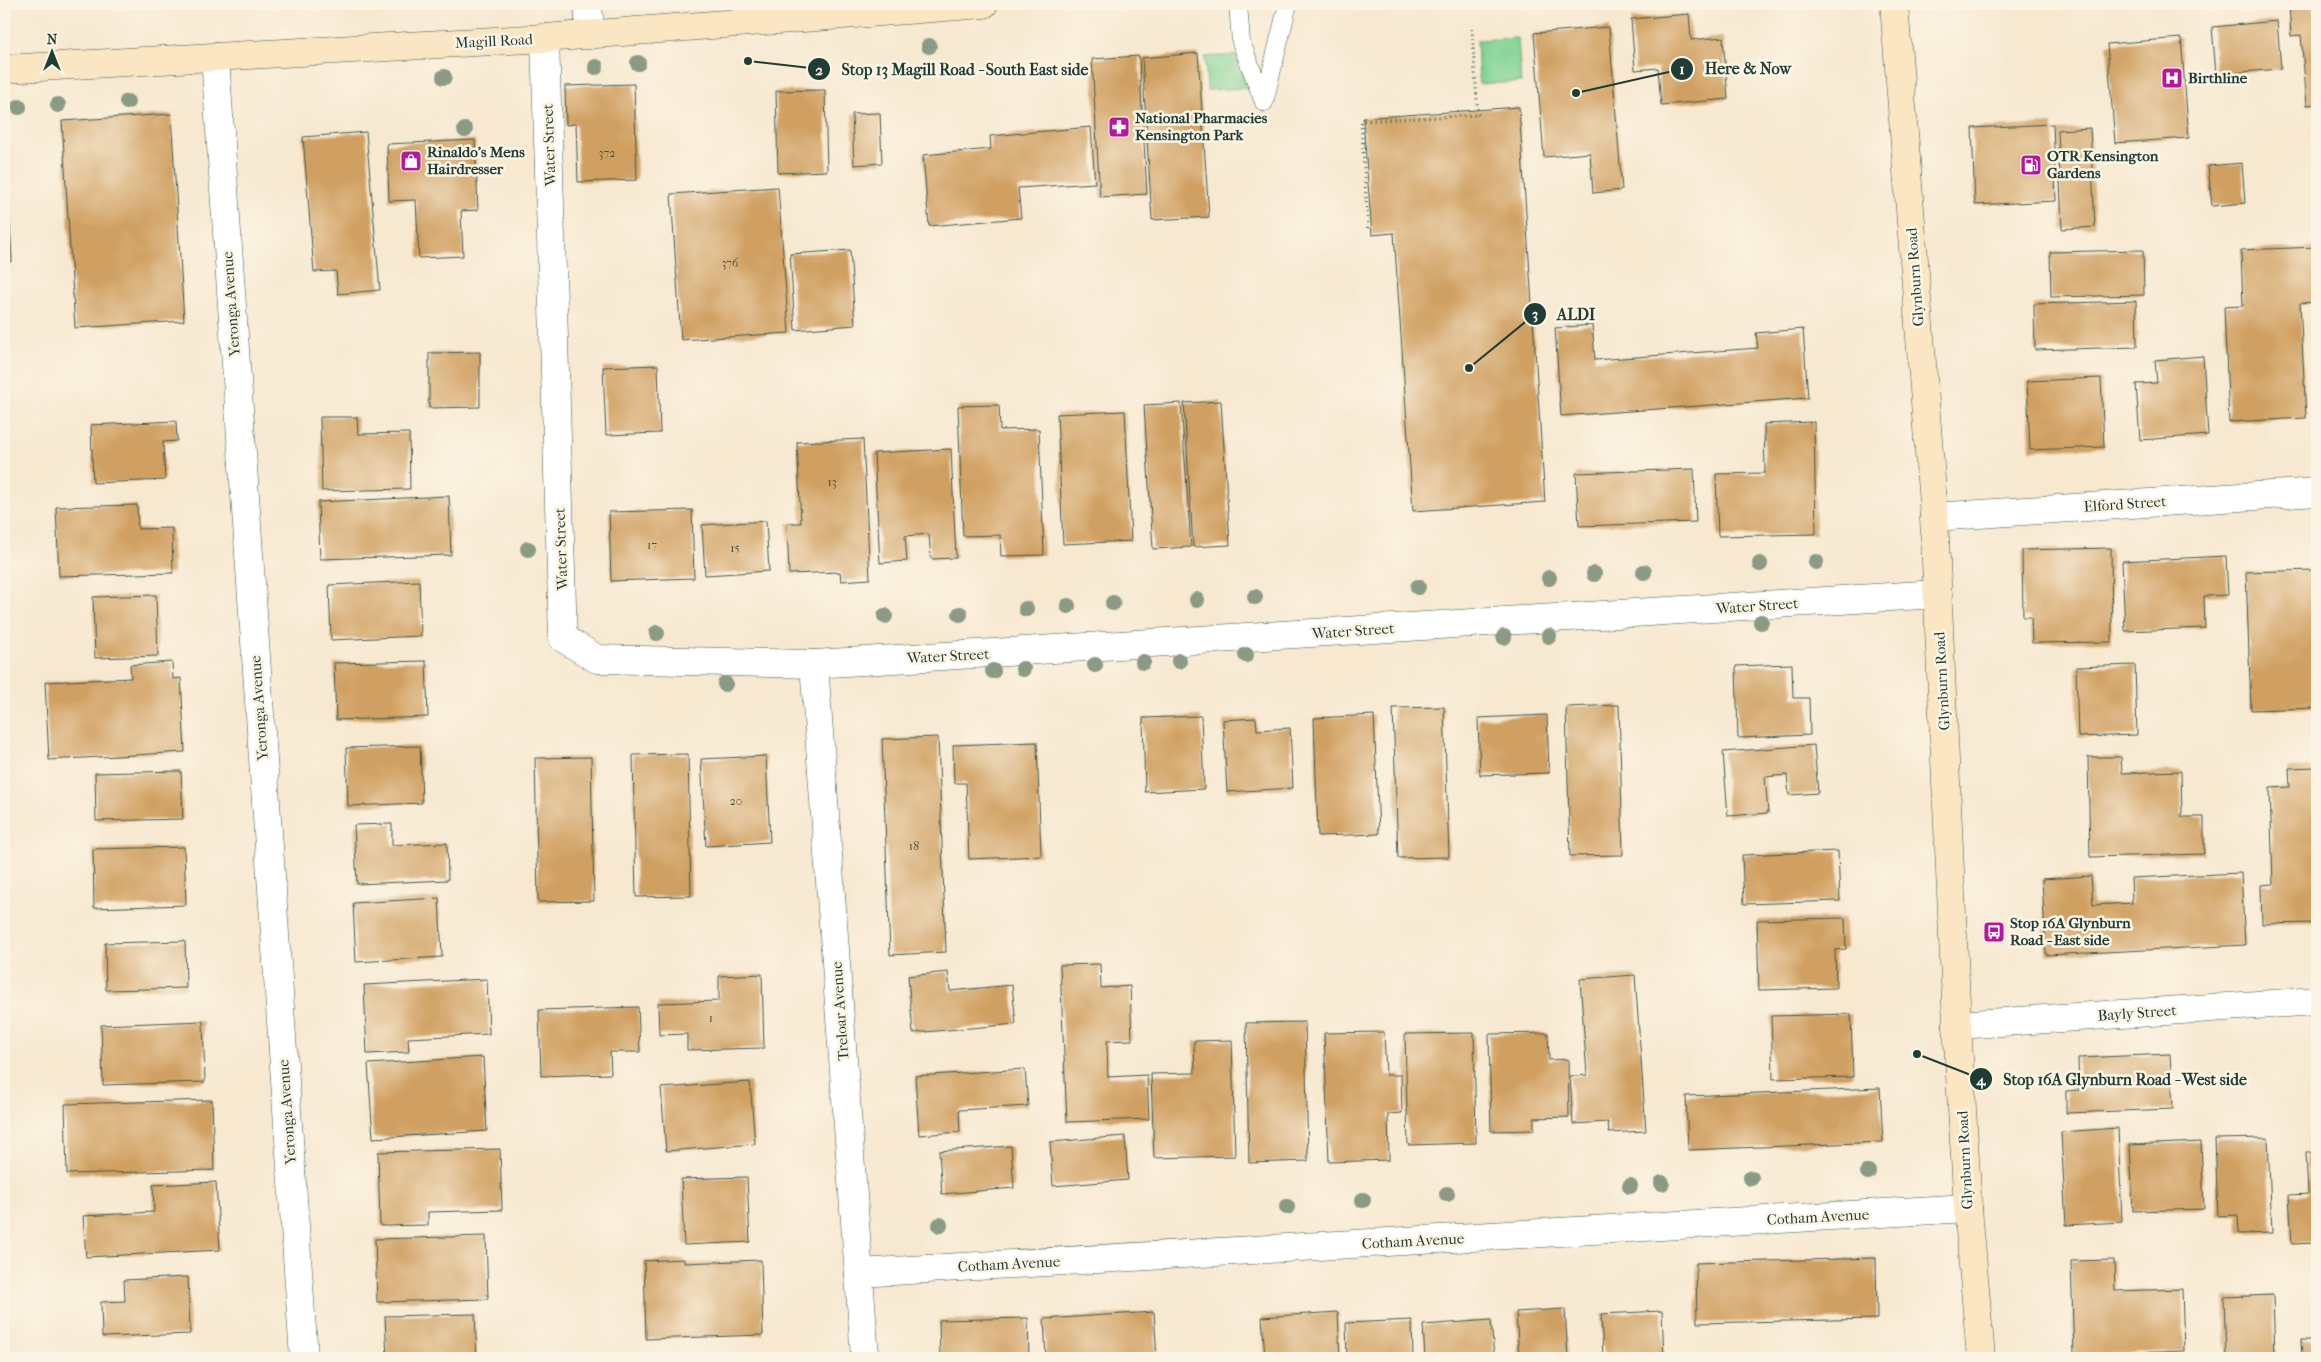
<svg xmlns="http://www.w3.org/2000/svg" width="2321" height="1362" font-family="'IM FELL French Canon',serif">
<rect width="100%" height="100%" fill="#fcf5e5"/>
<filter id="ink" filterUnits="userSpaceOnUse"><feTurbulence type="fractalNoise" baseFrequency=".02" numOctaves="2"/><feDisplacementMap in="SourceGraphic" scale="10" xChannelSelector="R" yChannelSelector="G"/><feConvolveMatrix kernelMatrix="1 2 1 2 8 2 1 2 1" color-interpolation-filters="sRGB"/></filter>
<filter id="wash" filterUnits="userSpaceOnUse"><feTurbulence type="fractalNoise" baseFrequency=".0096" numOctaves="4" result="noise"/><feDisplacementMap in="SourceGraphic" scale="20" xChannelSelector="R" yChannelSelector="G"/><feGaussianBlur stdDeviation="1.12" result="paint"/><feColorMatrix in="noise" values="0 0 0 0 0 0 0 0 0 0 0 0 0 0 0 0 0 1.4 0 .05"/><feComposite in="paint" operator="in"/></filter>
<g filter="url(#wash)">
<rect width="100%" height="100%" fill="#f7e8d0"/>
<g fill="#80d293" stroke="#508864">
<path d="M1518,38l3,44 -42,2 -2,-44z"/>
<path d="M1236,55l13,33 -42,2 -2,-33z"/>
</g>
<g id="blocks">
<g fill="#d0a062">
<path d="M2289,4h28v100l-10,1 -6,-70 -10,1z"/>
<path d="M1689,14l2,26 32,-3 5,62 -67,6 -3,-37 -23,2 -4,-51z"/>
<path d="M2277,21l4,48 -65,5 -4,-47z"/>
<path d="M1609,27l13,163 -29,3 -3,-40 -46,4 -10,-124z"/>
<path d="M2181,38l8,100 -74,5 -8,-99z"/>
<path d="M1198,53l11,164 -57,3 -10,-162z"/>
<path d="M1139,56l8,138 -47,3 -8,-138z"/>
<path d="M634,84l3,96 -59,2 -2,-58 -10,1 -1,-39z"/>
<path d="M825,90l2,81 -49,2 -2,-82z"/>
<path d="M1519,107l26,395 -132,9 -19,-278 -22,2 -9,-117z"/>
<path d="M880,113l2,50 -28,2 -2,-51z"/>
<path d="M171,114l13,207 -109,7 -13,-207z"/>
<path d="M4,118l8,143 -8,1z"/>
<path d="M2053,124l3,77 -81,4 -3,-77z"/>
<path d="M1091,127l4,56 -77,5 3,30 -92,8 -6,-71 68,-6 -1,-13z"/>
<path d="M2090,128l5,99 -33,2 -4,-99z"/>
<path d="M366,132l14,158 -42,4 -2,-23 -22,1 -11,-135z"/>
<path d="M475,140l3,70 -17,1 2,45 -44,2 -3,-58 -27,1 -2,-57z"/>
<path d="M2242,163l3,40 -33,3 -4,-40z"/>
<path d="M778,187l11,146 -108,7 -10,-146z"/>
<path d="M2317,247v55l-17,1 6,115 -77,4 -5,-115 19,-1 -2,-56z"/>
<path d="M850,250l5,75 -60,5 -5,-76z"/>
<path d="M2143,250l1,45 -93,2 -1,-45z"/>
<path d="M2136,301l1,46 -102,3 -1,-46z"/>
<path d="M1592,325l3,35 163,-12 -2,-15 47,-4 5,69 -247,18 -6,-88z"/>
<path d="M480,352v55l-51,1v-55z"/>
<path d="M2203,356l5,79 -68,5 -4,-56 21,-1 -2,-23z"/>
<path d="M658,365l2,68 -54,2 -3,-68z"/>
<path d="M2101,378l3,69 -74,3 -3,-69z"/>
<path d="M1221,401l9,144 -37,2 -9,-144z"/>
<path d="M1181,403l10,144 -38,2 -9,-144z"/>
<path d="M999,405l1,25 39,-1 5,126 -43,1 -1,-21 -37,1 -5,-130z"/>
<path d="M1125,411l6,130 -68,3 -6,-130z"/>
<path d="M320,417h37l1,17 51,-1 1,56 -88,2z"/>
<path d="M176,421l1,20 -14,1 2,38 -72,3 -2,-58z"/>
<path d="M1814,422l2,112 -98,2 -2,-62 49,-1 -1,-49z"/>
<path d="M863,439l7,140 -29,2 -1,-9 -51,2 -2,-51h14l-4,-81z"/>
<path d="M951,449l5,109 -25,1 -2,-25 -24,2 2,25 -27,2 -6,-110z"/>
<path d="M1694,469l2,53 -117,4 -3,-53z"/>
<path d="M449,496l2,59 -131,4 -2,-57z"/>
<path d="M137,505l1,24 34,-1 1,45 -114,3 -3,-69z"/>
<path d="M692,510l2,68 -83,3 -2,-69z"/>
<path d="M766,521l3,50 -64,4 -3,-50z"/>
<path d="M2111,548l1,94 -80,1 -1,-26h-8l-1,-67z"/>
<path d="M2226,556l2,39 -24,1 1,32 -80,3 -3,-70z"/>
<path d="M2315,570l2,138 -66,2 -5,-138z"/>
<path d="M419,581l2,55 -90,4 -2,-55z"/>
<path d="M156,595l2,61 -63,2 -2,-61z"/>
<path d="M426,661l2,56 -92,3 -2,-57z"/>
<path d="M172,662l1,17 8,-1 4,74 -136,8 -4,-78 86,-4 -1,-13z"/>
<path d="M1792,664l1,34h16l1,37 -72,3 -2,-72z"/>
<path d="M2135,665l2,70 -59,2 -2,-70z"/>
<path d="M1619,705l4,150 -53,1 -4,-149z"/>
<path d="M1444,707l5,150 -51,1 -5,-150z"/>
<path d="M1374,715l5,119 -61,2 -4,-118z"/>
<path d="M1547,715l2,58 -69,2 -2,-57z"/>
<path d="M1201,716l3,73 -59,3 -2,-74z"/>
<path d="M1256,718l1,12 33,-2 3,60 -66,4 -4,-72z"/>
<path d="M938,737l8,215 -56,3 -8,-216z"/>
<path d="M1037,742l4,114 -72,3 -3,-76h-12l-1,-38z"/>
<path d="M1814,745l4,48 -29,2 -2,-20 -22,2 3,36 -40,3 -5,-64z"/>
<path d="M420,746l2,57 -74,3 -2,-58z"/>
<path d="M688,754l3,142 -55,1 -3,-142z"/>
<path d="M766,756l4,86 -64,4 -5,-87z"/>
<path d="M591,757l3,144 -56,1 -3,-144z"/>
<path d="M2088,757h33l1,16 59,-2 1,46h22v37l-114,3z"/>
<path d="M2317,767v156l-55,1 -1,-39 12,-1 -3,-96 20,-1 -1,-19z"/>
<path d="M181,771l2,48 -87,2 -1,-48z"/>
<path d="M392,824v21l55,-2 1,37 -91,4 -3,-59z"/>
<path d="M184,847l2,58 -92,3 -1,-59z"/>
<path d="M1838,851l2,50 -96,3 -2,-49z"/>
<path d="M2241,873l4,72 -199,10 -4,-76 49,-3 2,29 39,-2 -1,-25z"/>
<path d="M439,898l3,59 -86,5 -3,-59z"/>
<path d="M1845,918l1,31 -11,1 1,38 -77,2 -2,-70z"/>
<path d="M185,941l1,47 -80,2 -1,-47z"/>
<path d="M1100,964l1,24 29,-2 2,54 -25,1 1,36 39,-2 2,44 -82,3 -7,-157z"/>
<path d="M948,972l2,19 62,-6 4,39 -103,9 -5,-57z"/>
<path d="M762,974l2,74 -77,2v-16l-28,1 -1,-32 61,-2v-25z"/>
<path d="M1635,975l11,156 -37,2 -1,-11 -35,2 -3,-47 17,-2 -7,-96z"/>
<path d="M487,979l2,55 -81,4 1,14 -42,2 -3,-69z"/>
<path d="M638,1007l2,45h-30l1,22 -70,2 -2,-66z"/>
<path d="M1851,1014l2,63 -80,2 -2,-63z"/>
<path d="M203,1021l2,61 -102,3 -2,-60z"/>
<path d="M1305,1022l3,139 -59,2 -3,-140z"/>
<path d="M1384,1032l2,43h15l1,38 -14,1 1,46 -60,2 -5,-129z"/>
<path d="M1474,1033l2,110 -68,2 -3,-111z"/>
<path d="M1548,1033l1,27 19,-1 1,58 -35,1v12l-43,1 -2,-97z"/>
<path d="M1232,1040l3,116 -81,2 -3,-84 44,-1 -1,-32z"/>
<path d="M2170,1054l3,55 -107,4v-22l13,-1 -1,-32z"/>
<path d="M483,1057l4,74 -114,7 -5,-74z"/>
<path d="M1025,1069l3,37 -69,4 1,22 -41,3 -4,-59z"/>
<path d="M750,1082l5,62 -89,7 -5,-63z"/>
<path d="M1880,1088l3,54 -195,8 -2,-54z"/>
<path d="M212,1100l2,70 -147,4 -2,-70z"/>
<path d="M2118,1128l4,94 -56,3 -5,-93z"/>
<path d="M1125,1136l3,44 -75,6 -3,-44z"/>
<path d="M2268,1138l4,95 -33,1 -1,-19 -20,1 -3,-77z"/>
<path d="M2201,1142l3,67 -71,2 -3,-66z"/>
<path d="M1011,1146l3,42 -72,6 -3,-43z"/>
<path d="M500,1149l2,61 -74,2v13l-48,1 -2,-74z"/>
<path d="M2317,1152v91l-25,1 -3,-49 19,-1 -2,-41z"/>
<path d="M747,1177l3,65 -66,3 -3,-66z"/>
<path d="M216,1182l4,68 -134,7 -3,-41 71,-4 -1,-27z"/>
<path d="M486,1236l2,63 -111,3 -2,-63z"/>
<path d="M1876,1258l1,61 -180,4 -1,-60z"/>
<path d="M684,1259v4l77,-3 2,75 -117,4 -2,-78z"/>
<path d="M2114,1260l1,31 67,-2 2,62 -110,4 -3,-94z"/>
<path d="M4,1270h2l3,78h-5z"/>
<path d="M188,1277l2,57 -88,3 -1,-35 24,-1 -1,-21z"/>
<path d="M2273,1295l2,63h-49l-2,-61z"/>
<path d="M1565,1309l3,49h-49l-3,-46z"/>
<path d="M1662,1311l2,47h-61l-2,-44z"/>
<path d="M1154,1312l3,46h-111l-2,-39z"/>
<path d="M1338,1312l2,46h-75l-3,-41z"/>
<path d="M475,1314l2,44h-90l-2,-42z"/>
<path d="M1028,1318l1,40h-89l-1,-38z"/>
<path d="M1412,1320l1,38h-66l-1,-35z"/>
<path d="M1491,1320l3,38h-69l-2,-33z"/>
<path d="M2301,1340h16v18h-15z"/>
<path d="M219,1355v3h-52v-1z"/>
</g>
</g>
</g>
<g filter="url(#ink)">
<use href="#blocks" fill-opacity="0" stroke="#3f574b" stroke-width="1"/>
<g fill="none" stroke-linecap="round" stroke-linejoin="round">
<g stroke="#3f574b" stroke-width="19">
<g id="service">
<path d="M1238,4l3,38 23,60"/>
<path d="M1264,102l24,-98"/>
</g>
</g>
<g stroke="#3f574b" stroke-width="29">
<g id="minor">
<path d="M588,4l2,31"/>
<path d="M545,38l18,600 34,21 217,5 1124,-70"/>
<path d="M215,57l89,1301"/>
<path d="M1934,517l383,-25"/>
<path d="M814,664l51,694"/>
<path d="M1957,1025l360,-24"/>
<path d="M859,1273l1109,-65"/>
</g>
</g>
<g stroke="#3f574b" stroke-width="29">
<g id="secondary">
<path d="M1894,4l40,513 23,508 11,183 13,150"/>
<path d="M4,69l541,-31 439,-34"/>
</g>
</g>
<path stroke="#3f574b" stroke-width="3" stroke-dasharray="1 4" stroke-linecap="butt" d="M1368,228l-7,-107 117,-6 -6,-86"/>
<use href="#service" stroke="#fff" stroke-width="18"/>
<use href="#minor" stroke="#fff" stroke-width="28"/>
<use href="#secondary" stroke="#fbe6c4" stroke-width="28"/>
</g>
<g fill="#8b9a85">
<circle cx="929" cy="46" r="8"/>
<circle cx="638" cy="63" r="8"/>
<circle cx="596" cy="67" r="8"/>
<circle cx="444" cy="77" r="8"/>
<circle cx="127" cy="102" r="8"/>
<circle cx="58" cy="105" r="8"/>
<circle cx="19" cy="107" r="8"/>
<circle cx="465" cy="130" r="8"/>
<circle cx="528" cy="549" r="8"/>
<circle cx="1816" cy="562" r="8"/>
<circle cx="1760" cy="564" r="8"/>
<circle cx="1644" cy="572" r="8"/>
<circle cx="1594" cy="574" r="8"/>
<circle cx="1549" cy="578" r="8"/>
<circle cx="1418" cy="587" r="8"/>
<circle cx="1255" cy="597" r="8"/>
<circle cx="1197" cy="600" r="8"/>
<circle cx="1113" cy="603" r="8"/>
<circle cx="1068" cy="606" r="8"/>
<circle cx="1026" cy="609" r="8"/>
<circle cx="960" cy="614" r="8"/>
<circle cx="885" cy="616" r="8"/>
<circle cx="1761" cy="622" r="8"/>
<circle cx="657" cy="633" r="8"/>
<circle cx="1549" cy="636" r="8"/>
<circle cx="1504" cy="637" r="8"/>
<circle cx="1246" cy="655" r="8"/>
<circle cx="1179" cy="661" r="8"/>
<circle cx="1143" cy="662" r="8"/>
<circle cx="1095" cy="665" r="8"/>
<circle cx="1023" cy="669" r="8"/>
<circle cx="993" cy="671" r="8"/>
<circle cx="725" cy="684" r="8"/>
<circle cx="1868" cy="1172" r="8"/>
<circle cx="1751" cy="1178" r="8"/>
<circle cx="1662" cy="1183" r="8"/>
<circle cx="1630" cy="1186" r="8"/>
<circle cx="1447" cy="1194" r="8"/>
<circle cx="1363" cy="1200" r="8"/>
<circle cx="1287" cy="1207" r="8"/>
<circle cx="940" cy="1225" r="8"/>
</g>
</g>
<defs>
<g id="hospital-square" transform="scale(1.125)"><rect x="-9" y="-9" width="18" height="18" rx="4" fill="#b5179e" stroke="#fcf5e5"/><path d="M-5-5h3v3.5h4V-5h3V5h-3V1.5h-4V5h-3Z" fill="#fff"/></g>
<g id="pharmacy-square" transform="scale(1.125)"><rect x="-9" y="-9" width="18" height="18" rx="4" fill="#b5179e" stroke="#fcf5e5"/><path d="M-2-6h4v4h4v4h-4v4h-4v-4h-4v-4h4Z" fill="#fff"/></g>
<g id="shop-square" transform="scale(1.125)"><rect x="-9" y="-9" width="18" height="18" rx="4" fill="#b5179e" stroke="#fcf5e5"/><path d="M-5-2.5h2.3a2.7 3.5 0 0 1 5.4 0H5L5.5 6h-11ZM-1.5-2.5h3a1.5 2.3 0 0 0-3 0Z" fill="#fff"/></g>
<g id="fuel-square" transform="scale(1.125)"><rect x="-9" y="-9" width="18" height="18" rx="4" fill="#b5179e" stroke="#fcf5e5"/><path d="M-5.5-6h7V0h2V4h1.3V-2.5L3-4.5l.8-.8L6-3V5H2.5V1h-1V6h-7ZM-4.2-4.7v3.2H.2V-4.7Z" fill="#fff"/></g>
<g id="bus-square" transform="scale(1.125)"><rect x="-9" y="-9" width="18" height="18" rx="4" fill="#b5179e" stroke="#fcf5e5"/><path d="M-5-6H5V4H4V6H2V4H-2V6H-4V4H-5ZM-3.5-4V0h7V-4ZM-3.5 1.2v1.5H-2V1.2ZM2 1.2v1.5H3.5V1.2Z" fill="#fff"/></g>
</defs>
<g fill-rule="evenodd">
<use href="#hospital-square" x="2172" y="78"/>
<use href="#pharmacy-square" x="1119" y="127"/>
<use href="#shop-square" x="411" y="161"/>
<use href="#fuel-square" x="2031" y="165"/>
<use href="#bus-square" x="1994" y="932"/>
</g>
<g text-anchor="middle" stroke-width="5" stroke-linejoin="round" paint-order="stroke">
<g font-size="12" fill="#4b5640">
<text x="607" y="157">372</text>
<text x="730" y="267">376</text>
<text x="832" y="486">13</text>
<text x="652" y="549">17</text>
<text x="735" y="552">15</text>
<text x="736" y="805">20</text>
<text x="914" y="850">18</text>
<text x="711" y="1022">1</text>
</g>
<g font-size="15" fill="#1f3d34" stroke="#fcf5e5">
<text transform="translate(494 41) rotate(-3)" y="5">Magill Road</text>
<text transform="translate(549 145) rotate(-92)" y="5">Water Street</text>
<text transform="translate(1915 277) rotate(-94)" y="5">Glynburn Road</text>
<text transform="translate(231 304) rotate(-94)" y="5">Yeronga Avenue</text>
<text transform="translate(2125 504) rotate(-4)" y="5">Elford Street</text>
<text transform="translate(561 549) rotate(-92)" y="5">Water Street</text>
<text transform="translate(1757 606) rotate(-4)" y="5">Water Street</text>
<text transform="translate(1353 631) rotate(-4)" y="5">Water Street</text>
<text transform="translate(948 656) rotate(-3)" y="5">Water Street</text>
<text transform="translate(1942 681) rotate(-93)" y="5">Glynburn Road</text>
<text transform="translate(259 708) rotate(-94)" y="5">Yeronga Avenue</text>
<text transform="translate(840 1011) rotate(-94)" y="5">Treloar Avenue</text>
<text transform="translate(2137 1013) rotate(-4)" y="5">Bayly Street</text>
<text transform="translate(287 1112) rotate(-94)" y="5">Yeronga Avenue</text>
<text transform="translate(1965 1160) rotate(-93)" y="5">Glynburn Road</text>
<text transform="translate(1818 1217) rotate(-3)" y="5">Cotham Avenue</text>
<text transform="translate(1413 1241) rotate(-3)" y="5">Cotham Avenue</text>
<text transform="translate(1009 1264) rotate(-3)" y="5">Cotham Avenue</text>
</g>
<g font-size="15" font-weight="bold" fill="#1f3d34" stroke="#fcf5e5" text-anchor="start">
<text x="2188" y="83">Birthline</text>
<text x="1135" y="123">National Pharmacies<tspan x="1135" dy="17">Kensington Park</tspan></text>
<text x="427" y="157">Rinaldo's Mens<tspan x="427" dy="17">Hairdresser</tspan></text>
<text x="2047" y="161">OTR Kensington<tspan x="2047" dy="17">Gardens</tspan></text>
<text x="2010" y="928">Stop 16A Glynburn<tspan x="2010" dy="17">Road - East side</tspan></text>
</g>
</g>
<path fill="none" stroke="#1f3d34" stroke-width="2" d="M1576 93L1682 69M748 61L819 69M1469 368L1535 314M1917 1054L1981 1079"/>
<g fill="#1f3d34" stroke="#fcf5e5" stroke-width="2">
<circle cx="1576" cy="93" r="5"/>
<circle cx="748" cy="61" r="5"/>
<circle cx="1469" cy="368" r="5"/>
<circle cx="1917" cy="1054" r="5"/>
<circle cx="1682" cy="69" r="12"/>
<circle cx="819" cy="69" r="12"/>
<circle cx="1535" cy="314" r="12"/>
<circle cx="1981" cy="1079" r="12"/>
</g>
<g font-size="15" text-anchor="middle" font-weight="bold" fill="#fff">
<text x="1682" y="74">1</text>
<text x="819" y="75">2</text>
<text x="1535" y="319">3</text>
<text x="1981" y="1085">4</text>
</g>
<g font-size="16" text-anchor="middle" font-weight="bold" fill="#1f3d34" stroke="#fcf5e5" stroke-width="5" stroke-linejoin="round" paint-order="stroke">
<text x="1748" y="74">Here &amp; Now</text>
<text x="965" y="75">Stop 13 Magill Road - South East side</text>
<text x="1576" y="320">ALDI</text>
<text x="2125" y="1085">Stop 16A Glynburn Road - West side</text>
</g>
<rect width="2321" height="1362" fill="none" stroke="#fcf5e5" stroke-width="20"/>
<g transform="translate(52 52)" stroke="#fcf5e5" stroke-width="4" paint-order="stroke">
<path d="M0-4L9 19L0 12L-9 19Z" fill="#1f3d34"/>
<text y="-8" font-size="14" font-weight="bold" text-anchor="middle" fill="#1f3d34">N</text>
</g>
</svg>
